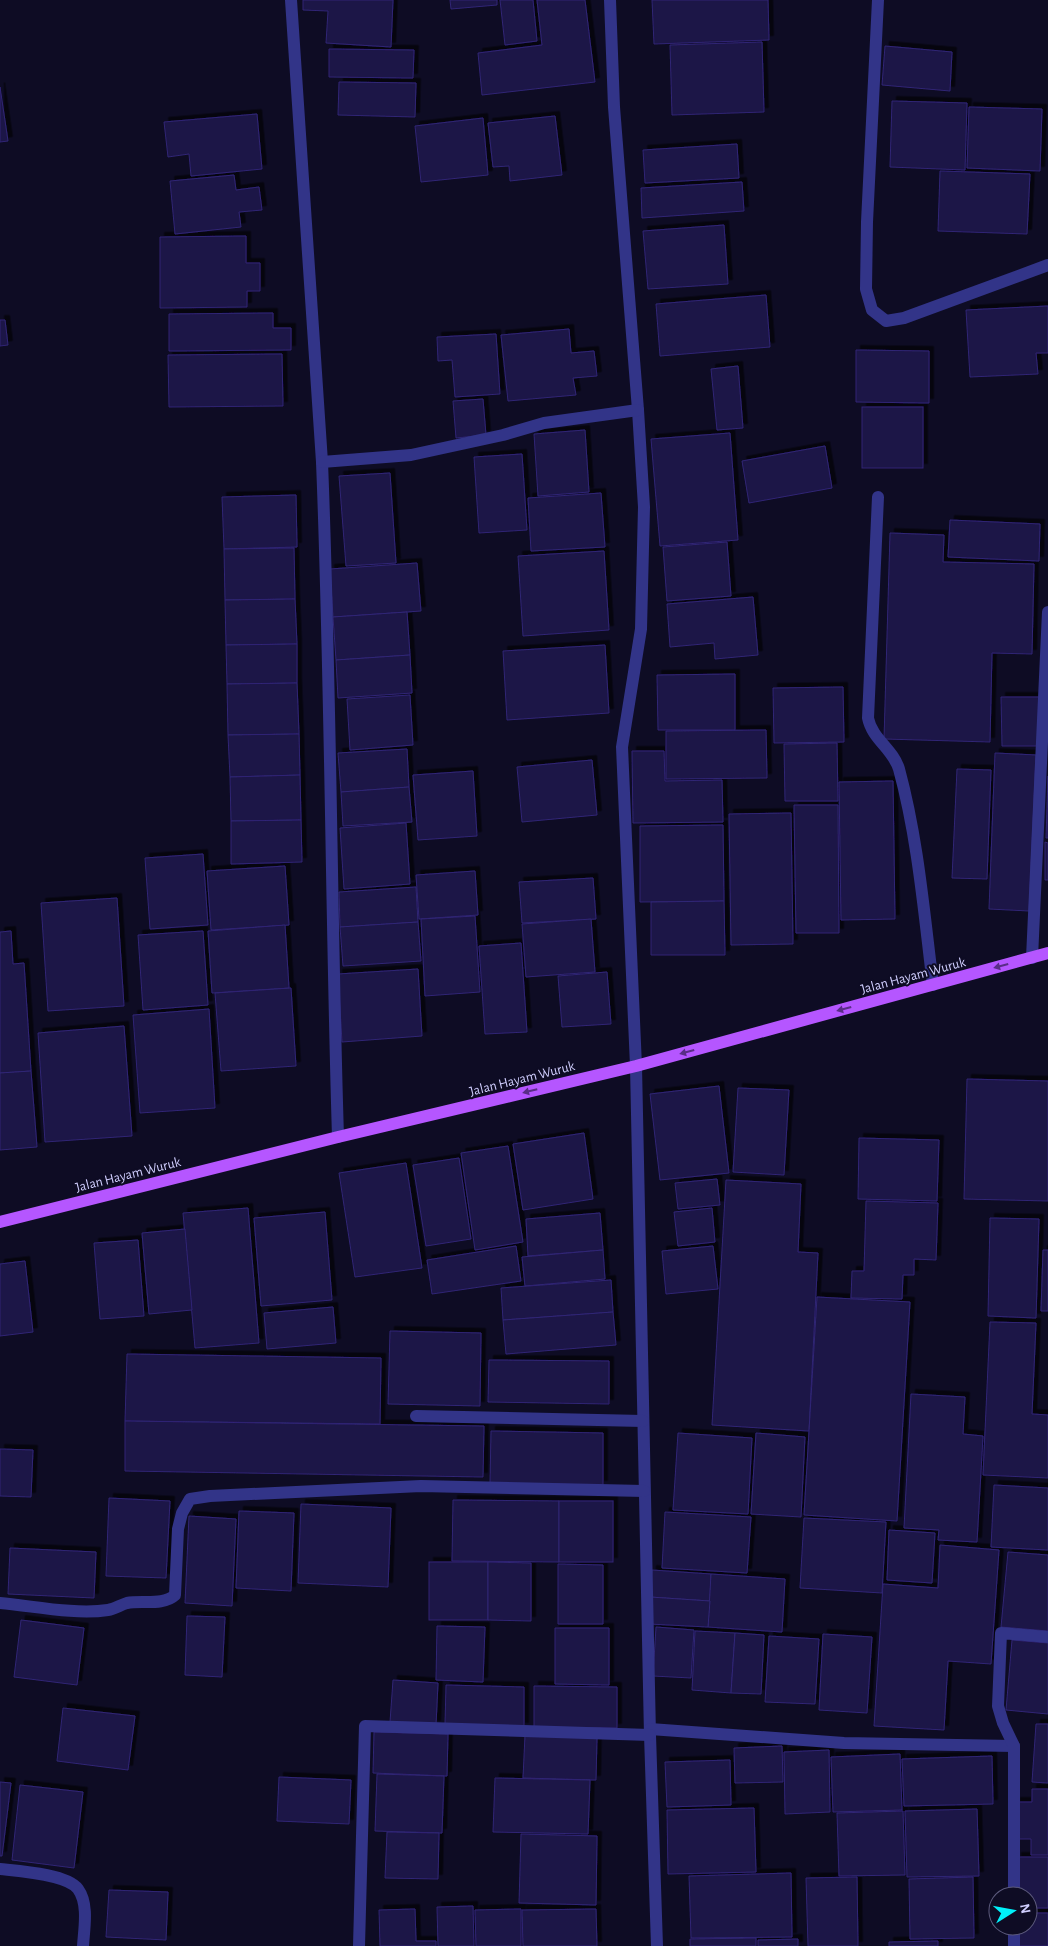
<svg xmlns="http://www.w3.org/2000/svg" width="1048" height="1946" font-family="'Alegreya Sans',sans-serif">
<defs>
<filter id="shadow"><feDropShadow dx="4.5" dy="-4.5" stdDeviation="0" flood-color="#0009"/></filter>
</defs>
<rect width="100%" height="100%" fill="#0e0c24"/>
<g fill="#1d1647" stroke="#302575" filter="url(#shadow)">
<path d="M303,0h90l-2,47 -65,-4 2,-32 -25,-1z"/>
<path d="M450,0h47v5l-46,4z"/>
<path d="M500,0h33l4,41 -32,4z"/>
<path d="M537,0h48l10,82 -113,13 -4,-42 64,-8z"/>
<path d="M652,0h116l1,40 -115,4z"/>
<path d="M762,42l2,70 -92,3 -2,-70z"/>
<path d="M885,46l67,6 -2,39 -68,-6z"/>
<path d="M329,49l85,1 -1,28 -84,-1z"/>
<path d="M339,82l77,1 -1,34 -77,-2z"/>
<path d="M0,87l8,54 -8,1z"/>
<path d="M892,101l75,2 -2,67 -75,-3z"/>
<path d="M969,107l73,2 -2,62 -73,-3z"/>
<path d="M257,114l5,55 -71,7 -2,-22 -21,3 -4,-35z"/>
<path d="M555,116l7,59 -52,6 -1,-15 -16,1 -5,-44z"/>
<path d="M483,118l5,57 -67,7 -6,-56z"/>
<path d="M737,144l2,34 -94,5 -2,-33z"/>
<path d="M940,171l90,3 -3,60 -89,-3z"/>
<path d="M234,175l2,15 23,-3 3,23 -23,2 2,15 -66,7 -5,-53z"/>
<path d="M742,182l2,29 -102,7 -1,-30z"/>
<path d="M724,225l4,59 -80,5 -5,-58z"/>
<path d="M246,236v27h14v28h-13v16l-87,1v-71z"/>
<path d="M766,295l4,52 -110,9 -4,-52z"/>
<path d="M1048,306v47h-12l2,21 -68,3 -4,-67z"/>
<path d="M273,313v15h18v22l-122,1v-37z"/>
<path d="M0,320h5l3,25 -8,1z"/>
<path d="M569,329l2,24 23,-2 3,25 -24,2 3,17 -68,6 -7,-66z"/>
<path d="M496,334l4,60 -45,3 -3,-37 -14,1 -1,-24z"/>
<path d="M856,350l73,1v52l-73,-1z"/>
<path d="M282,354l1,52 -114,1 -1,-52z"/>
<path d="M738,366l5,62 -26,2 -6,-61z"/>
<path d="M483,399l3,36 -30,3 -3,-37z"/>
<rect x="862" y="407" width="61" height="61"/>
<path d="M585,430l4,62 -51,4 -4,-62z"/>
<path d="M730,433l8,107 -78,6 -9,-107z"/>
<path d="M825,446l7,42 -83,15 -7,-42z"/>
<path d="M522,454l5,76 -48,3 -5,-76z"/>
<path d="M390,473l6,90 -50,3 -7,-90z"/>
<path d="M601,493l4,54 -74,4 -3,-53z"/>
<path d="M296,495l1,52 -73,2 -2,-52z"/>
<path d="M950,520l90,4 -1,37 -91,-4z"/>
<path d="M890,533l54,2 -1,27 91,2 -2,90 -40,-1 -2,89 -106,-3z"/>
<path d="M727,542l4,54 -64,5 -4,-54z"/>
<path d="M294,548l1,51 -70,1 -1,-51z"/>
<path d="M604,551l5,79 -86,6 -5,-80z"/>
<path d="M417,563l4,48 -88,6 -3,-48z"/>
<path d="M753,597l5,58 -43,4 -1,-16 -44,4 -3,-43z"/>
<path d="M295,599l2,45 -71,1 -1,-45z"/>
<path d="M407,612l3,43 -74,5 -3,-43z"/>
<path d="M297,644v39l-70,1 -1,-39z"/>
<path d="M605,645l4,68 -102,7 -4,-69z"/>
<path d="M410,655l2,38 -74,5 -2,-38z"/>
<path d="M735,674v56h-77l-1,-55z"/>
<path d="M297,683l2,51 -71,1 -1,-51z"/>
<path d="M843,687l1,55 -70,1 -1,-55z"/>
<path d="M410,695l3,50 -63,5 -3,-51z"/>
<path d="M1001,697h39l-1,49h-37z"/>
<path d="M766,730l1,48 -101,1v-48z"/>
<path d="M299,734l1,41 -70,2 -2,-42z"/>
<path d="M837,743l1,58h-53l-1,-57z"/>
<path d="M407,749l2,38 -68,5 -3,-39z"/>
<path d="M632,751h32l1,30 57,-1 1,42 -90,1z"/>
<path d="M995,753l41,2 -7,156 -40,-2z"/>
<path d="M592,760l5,55 -75,7 -5,-55z"/>
<path d="M957,769l34,1 -4,109 -35,-1z"/>
<path d="M473,771l4,65 -59,4 -5,-65z"/>
<path d="M300,775l1,45 -70,1 -1,-44z"/>
<path d="M1048,776v62h-2z"/>
<path d="M893,781l2,138 -54,1 -2,-138z"/>
<path d="M409,787l3,35 -69,4 -2,-34z"/>
<path d="M794,805h44l1,128h-43z"/>
<path d="M791,813l2,131 -62,1 -2,-131z"/>
<path d="M301,820l1,42 -71,2v-43z"/>
<path d="M406,823l4,61 -66,5 -4,-61z"/>
<path d="M723,825l1,76 -84,1v-76z"/>
<path d="M1045,842l3,1v37h-3z"/>
<path d="M203,854l5,71 -58,4 -5,-71z"/>
<path d="M285,866l4,59 -78,5 -4,-59z"/>
<path d="M475,871l3,44 -59,4 -3,-44z"/>
<path d="M593,878l3,41 -74,4 -3,-41z"/>
<path d="M416,887l2,35 -78,5 -1,-35z"/>
<path d="M117,898l7,108 -76,5 -7,-108z"/>
<path d="M724,901l1,54h-74v-53z"/>
<path d="M475,916l5,76 -55,4 -4,-77z"/>
<path d="M591,919l4,53 -69,5 -4,-53z"/>
<path d="M418,922l3,39 -78,5 -3,-39z"/>
<path d="M285,925l4,63 -77,5 -4,-62z"/>
<path d="M11,931l2,33 11,-1 7,108 -31,2v-141z"/>
<path d="M203,931l5,74 -65,5 -5,-75z"/>
<path d="M521,943l6,89 -42,2 -6,-88z"/>
<path d="M418,969l4,67 -80,6 -4,-68z"/>
<path d="M607,972l4,52 -49,3 -4,-51z"/>
<path d="M291,988l5,78 -75,5 -6,-78z"/>
<path d="M209,1009l6,99 -75,5 -7,-98z"/>
<path d="M124,1026l8,110 -87,6 -7,-109z"/>
<path d="M31,1071l6,76 -37,3v-77z"/>
<path d="M967,1079l81,2v120l-84,-2z"/>
<path d="M719,1086l10,87 -69,7 -10,-86z"/>
<path d="M738,1088l51,2 -5,85 -51,-3z"/>
<path d="M584,1133l9,66 -70,11 -10,-66z"/>
<path d="M859,1138l80,2 -2,61 -79,-2z"/>
<path d="M508,1146l15,96 -48,8 -14,-97z"/>
<path d="M459,1158l12,81 -45,7 -13,-81z"/>
<path d="M406,1163l16,105 -67,9 -16,-104z"/>
<path d="M717,1179l3,26 -42,4 -3,-26z"/>
<path d="M726,1180l75,4 -3,68 20,1 -9,178 -97,-6z"/>
<path d="M866,1201l72,2 -2,57 -22,-1v16h-11l-1,24 -51,-1 1,-27h12z"/>
<path d="M248,1208l11,135 -64,5 -12,-135z"/>
<path d="M712,1208l3,34 -37,4 -4,-34z"/>
<path d="M325,1212l7,88 -71,6 -7,-88z"/>
<path d="M600,1213l3,37 -75,6 -2,-37z"/>
<path d="M990,1218l49,1 -3,99 -48,-2z"/>
<path d="M185,1229l7,81 -43,4 -7,-81z"/>
<path d="M138,1240l6,76 -44,3 -6,-76z"/>
<path d="M516,1246l5,35 -89,13 -5,-34z"/>
<path d="M713,1246l5,43 -52,5 -4,-43z"/>
<path d="M603,1250l2,29 -80,7 -3,-29z"/>
<path d="M1043,1250h5v61h-7z"/>
<path d="M25,1261l8,71 -33,4v-72z"/>
<path d="M611,1280l2,32 -110,8 -2,-32z"/>
<path d="M817,1297l93,5 -13,219 -93,-6z"/>
<path d="M333,1307l3,36 -69,6 -3,-36z"/>
<path d="M613,1312l3,33 -110,9 -3,-34z"/>
<path d="M990,1322l46,1 -4,91 16,1v63l-65,-3z"/>
<path d="M390,1331l91,2 -1,73 -92,-2z"/>
<path d="M127,1354l254,4 -1,66 -255,-3z"/>
<path d="M489,1360l120,1v43l-121,-2z"/>
<path d="M911,1394l54,3 -2,37 20,2 -6,106 -39,-2 1,-10 -35,-2z"/>
<path d="M125,1421l359,5 -1,51 -358,-6z"/>
<path d="M491,1431l112,2v52l-113,-2z"/>
<path d="M678,1433l74,5 -4,76 -75,-4z"/>
<path d="M756,1433l49,4 -4,80 -50,-3z"/>
<path d="M0,1449l33,1 -2,47 -31,-1z"/>
<path d="M994,1485l54,3v62l-57,-3z"/>
<path d="M109,1498l61,3 -4,77 -60,-2z"/>
<path d="M453,1500l106,1v61l-107,-1z"/>
<rect x="559" y="1501" width="54" height="61"/>
<path d="M301,1504l90,4 -3,79 -90,-4z"/>
<path d="M239,1511l55,2 -3,78 -55,-3z"/>
<path d="M665,1512l86,5 -4,56 -85,-5z"/>
<path d="M189,1516l47,3 -4,87 -47,-3z"/>
<path d="M804,1518l82,4 -4,71 -82,-5z"/>
<path d="M889,1530l46,3 -3,50 -45,-3z"/>
<path d="M940,1545l59,5 -8,114 -43,-3 -4,69 -70,-4 9,-142 55,4z"/>
<path d="M10,1548l86,4 -2,46 -86,-4z"/>
<path d="M1008,1552l40,3v76l-47,-4z"/>
<rect x="429" y="1562" width="59" height="58"/>
<path d="M488,1562l43,1v58l-43,-1z"/>
<path d="M558,1564l45,1v59h-45z"/>
<path d="M652,1570l59,4 -1,27 -60,-4z"/>
<path d="M711,1574l74,5 -3,53 -74,-5z"/>
<path d="M650,1597l60,4 -2,26 -59,-3z"/>
<path d="M187,1616l38,1 -3,60 -37,-2z"/>
<path d="M21,1620l63,8 -7,57 -63,-8z"/>
<path d="M437,1626l48,1 -2,55 -47,-2z"/>
<path d="M656,1627l38,3 -3,48 -38,-2z"/>
<path d="M555,1628h54v57l-54,-1z"/>
<path d="M695,1631l40,2 -4,60 -39,-3z"/>
<path d="M735,1633l29,2 -3,59 -30,-1z"/>
<path d="M823,1634l49,3 -5,76 -48,-3z"/>
<path d="M769,1636l50,3 -4,65 -50,-2z"/>
<path d="M1012,1640l36,3v71l-42,-4z"/>
<path d="M393,1680l45,3 -2,42 -46,-3z"/>
<path d="M446,1685l78,2v40l-79,-3z"/>
<path d="M534,1686l83,1v41l-83,-1z"/>
<path d="M63,1708l72,8 -7,54 -71,-9z"/>
<path d="M1036,1724h12v59l-16,-1z"/>
<path d="M374,1732l74,2 -1,42 -74,-3z"/>
<path d="M525,1735l72,2 -1,43 -73,-2z"/>
<path d="M782,1746l1,36 -48,1 -1,-35z"/>
<path d="M829,1750l1,62 -45,2 -1,-62z"/>
<path d="M900,1754l2,56 -69,2 -2,-55z"/>
<path d="M992,1756l1,48 -89,2 -2,-47z"/>
<path d="M730,1760l1,45 -64,2 -2,-45z"/>
<path d="M377,1774l67,2 -2,57 -67,-2z"/>
<path d="M279,1777l72,3 -2,44 -72,-3z"/>
<path d="M495,1778l95,2 -2,54 -95,-2z"/>
<path d="M0,1782l11,1 -9,73h-2z"/>
<path d="M20,1785l63,7 -9,76 -62,-8z"/>
<path d="M1032,1789h16v66h-17v-16h-15v-37h16z"/>
<path d="M754,1808l2,64 -88,2 -1,-64z"/>
<path d="M977,1809l2,67 -72,1 -2,-66z"/>
<path d="M903,1811l2,64 -66,1 -2,-63z"/>
<path d="M387,1832l52,1 -1,46 -53,-1z"/>
<path d="M521,1834l76,2 -1,69 -77,-2z"/>
<path d="M1017,1857h31v51h-20v-12h-11z"/>
<path d="M791,1873l1,64 -101,1 -2,-62z"/>
<path d="M857,1877l1,69h-50l-2,-68z"/>
<path d="M973,1877l1,61 -64,1 -1,-60z"/>
<path d="M109,1890l59,2 -2,48 -60,-3z"/>
<path d="M473,1906l1,40h-36l-1,-39z"/>
<path d="M415,1909l1,32h20v5h-56l-1,-36z"/>
<path d="M521,1909v37h-45l-1,-36z"/>
<path d="M596,1909l1,37h-74l-1,-36z"/>
<path d="M1028,1913h20v33h-32v-20h12z"/>
<path d="M756,1938v8h-66v-7z"/>
<path d="M798,1939v7h-40v-6z"/>
<path d="M938,1941v5h-49v-4z"/>
</g>
<g fill="none" stroke-linecap="round" stroke-linejoin="round">
<g stroke="#323488" stroke-width="12">
<path d="M291,0l31,462c9,225 9,450 16,675"/>
<path d="M610,0l4,107 24,303 6,97 -3,122 -19,118 14,319 14,669 7,211"/>
<path d="M878,0l-11,222 -1,67 6,21 14,11 18,-3 144,-53"/>
<path d="M322,462l89,-7 92,-20 41,-12 94,-13"/>
<path d="M878,497l-10,221c4,21 25,31 31,51 19,70 25,144 34,216"/>
<path d="M1032,958l16,-346"/>
<path d="M416,1416l227,5"/>
<path d="M0,1603c33,3 76,12 108,7 7,-1 12,-5 19,-7 15,-3 36,3 48,-8l3,-66 4,-16 8,-14 20,-3 211,-10 223,5"/>
<path d="M650,1729l194,14 170,3"/>
<path d="M0,1869c18,2 67,5 78,20 11,15 6,40 5,57"/>
<path d="M1014,1896v-150l-11,-23 -5,-17 3,-73 47,4"/>
<path d="M359,1946l6,-220 285,9"/>
<path d="M1014,1946v-20"/>
</g>
<path stroke="#b556ff" stroke-width="12" d="M0,1222l338,-85 298,-71 412,-113"/>
</g>
<defs><path id="oneway-solid" d="M-6-.8H1V-3.2L6.5 0L1 3.2V.8H-6Z" transform="scale(1.25)"/></defs>
<g fill="#592d87">
<use href="#oneway-solid" transform="translate(1001 966) rotate(165)"/>
<use href="#oneway-solid" transform="translate(844 1009) rotate(165)"/>
<use href="#oneway-solid" transform="translate(687 1052) rotate(165)"/>
<use href="#oneway-solid" transform="translate(530 1091) rotate(166)"/>
</g>
<g text-anchor="middle" stroke-width="4" stroke-linejoin="round" paint-order="stroke">
<g font-size="14" fill="#d1cfff" stroke="#0e0c24">
<text transform="translate(913 975) rotate(-15)" y="5">Jalan Hayam Wuruk</text>
<text transform="translate(522 1078) rotate(-14)" y="5">Jalan Hayam Wuruk</text>
<text transform="translate(128 1174) rotate(-14)" y="5">Jalan Hayam Wuruk</text>
</g>
</g>
<g transform="translate(1013 1911) rotate(79)"><circle r="24" fill="#0e0c24" stroke="#5c5a7c"/>
<path d="M0-4L9 19L0 12L-9 19Z" fill="#00f0fa"/>
<text y="-8" font-size="14" font-weight="bold" text-anchor="middle" fill="#d1cfff">N</text>
</g>
</svg>
